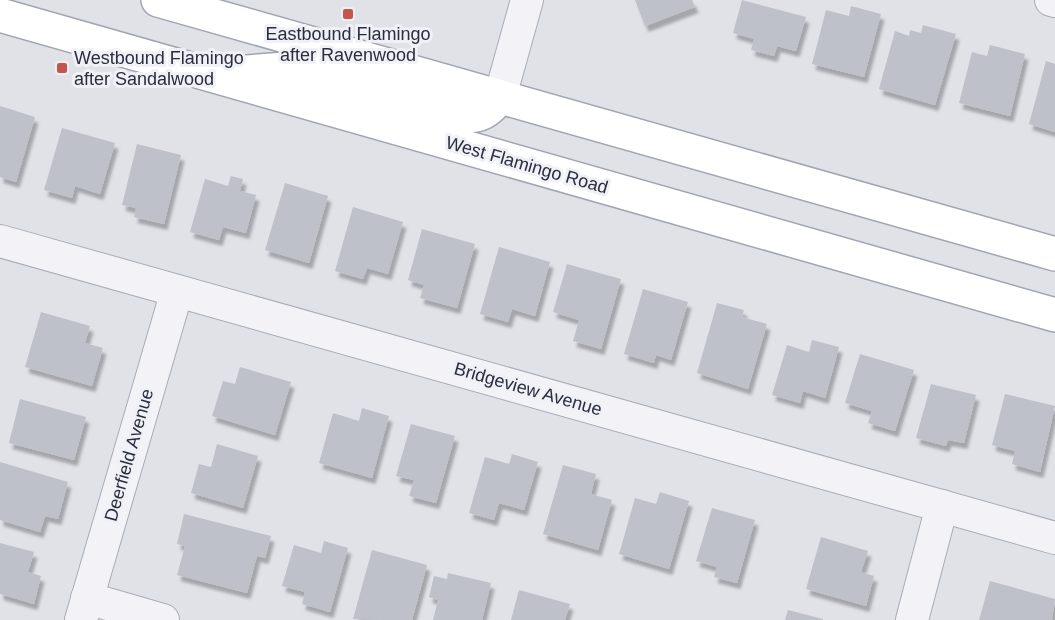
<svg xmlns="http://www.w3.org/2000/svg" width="1055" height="620" font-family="Helvetica,sans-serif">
<defs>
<filter id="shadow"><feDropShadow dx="3.5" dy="6" stdDeviation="1.5" flood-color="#0004"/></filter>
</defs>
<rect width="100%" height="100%" fill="#e0e2e8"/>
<g fill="#bec0ca" filter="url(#shadow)">
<path d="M635,0h57l3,7 -50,19z"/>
<path d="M742,0l64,17 -10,34 -19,-5 -3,10 -23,-6 3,-11 -21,-6z"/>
<path d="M851,6l30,8 -17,63 -52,-13 14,-54 23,6z"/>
<path d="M923,25l33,9 -21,71 -56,-16 16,-58 14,5 1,-6 11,3z"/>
<path d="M990,45l35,9 -15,62 -51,-13 13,-51 15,4z"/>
<path d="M1046,61l9,3v68l-26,-8z"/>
<path d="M0,106l35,11 -19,65 -16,-5z"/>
<path d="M62,128l53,15 -15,51 -25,-8 -3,12 -28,-8z"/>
<path d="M137,144l44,11 -17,69 -30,-7 2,-9 -14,-3z"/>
<path d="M231,176l12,3 -3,12 16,4 -10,38 -23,-6 -4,13 -29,-8 15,-53 23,7z"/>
<path d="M285,183l43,13 -19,67 -44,-13z"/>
<path d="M353,207l50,15 -15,52 -21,-6 -4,11 -28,-8z"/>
<path d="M422,229l53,15 -18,64 -37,-10 4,-13 -16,-5z"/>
<path d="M499,247l51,15 -15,54 -23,-7 -4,13 -28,-8z"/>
<path d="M567,264l54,15 -20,70 -28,-8 6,-21 -26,-8z"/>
<path d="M643,289l45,13 -17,58 -15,-5 -2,8 -30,-9z"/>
<path d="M717,303l27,7 -2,7 25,7 -19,65 -51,-16z"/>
<path d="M41,312l49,14 -5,17 18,5 -11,38 -67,-19z"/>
<path d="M812,340l27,7 -14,51 -22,-7 -3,12 -28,-8 15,-50 22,7z"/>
<path d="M860,354l54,16 -19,61 -27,-8 4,-12 -27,-8z"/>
<path d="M240,367l51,15 -16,53 -63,-19 11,-35 12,3z"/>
<path d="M931,384l45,11 -12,48 -16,-3 -2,6 -30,-8z"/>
<path d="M1005,394l50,12 -15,66 -28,-8 3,-13 -23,-6z"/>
<path d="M20,399l66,18 -12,43 -65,-17z"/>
<path d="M362,408l27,8 -17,62 -53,-15 14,-50 26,8z"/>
<path d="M411,424l44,12 -19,67 -27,-7 5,-16 -18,-4z"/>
<path d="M217,444l41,12 -15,52 -52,-15 8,-29 12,3z"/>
<path d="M512,454l26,8 -14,48 -25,-7 -5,17 -25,-7 16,-56 24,7z"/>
<path d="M0,462l68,20 -10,37 -13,-3 -5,16 -40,-12z"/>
<path d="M563,465l33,9 -5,20 21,6 -14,50 -55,-16z"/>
<path d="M660,492l29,9 -20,68 -50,-15 16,-56 21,6z"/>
<path d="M712,508l43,12 -18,63 -23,-6 3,-10 -21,-6z"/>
<path d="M184,514l87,22 -6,22 -8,-2 -10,37 -70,-18 8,-29 -8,-2z"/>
<path d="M821,537l47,14 -7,21 13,4 -8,30 -60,-17z"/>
<path d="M324,541l24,7 -18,64 -28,-8 3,-12 -23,-6 12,-41 27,8z"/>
<path d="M0,543l34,9 -6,20 13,4 -7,28 -34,-10z"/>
<path d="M372,550l55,15 -15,55 -59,-1z"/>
<path d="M448,573l43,10 -9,37h-49l5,-20 -9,-3 5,-21 13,3z"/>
<path d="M990,581l65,18 -3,21h-73z"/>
<path d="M519,590l51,14 -5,16h-54z"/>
<path d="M788,610l35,9v1h-38z"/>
</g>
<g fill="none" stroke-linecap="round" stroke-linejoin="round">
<g stroke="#a9acb5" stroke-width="34">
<g id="minor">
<path d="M1051,0l4,1"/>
<path d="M500,97l27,-97"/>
<path d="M0,241l1055,297"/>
<path d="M87,598l76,22"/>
<path d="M81,620l96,-329"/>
<path d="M912,620l30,-114"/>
</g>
</g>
<g stroke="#a1a4b3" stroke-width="36">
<g id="major">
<path d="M158,0l897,254"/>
<path d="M0,15l1055,300"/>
<path d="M233,73l52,-4 176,47c19,1 27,-4 39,-19"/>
</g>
</g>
<use href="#minor" stroke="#f3f3f7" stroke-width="32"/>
<use href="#major" stroke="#fff" stroke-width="33"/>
</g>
<g fill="#c4564e" stroke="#f0f1f6" stroke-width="2">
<rect x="342" y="8" width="12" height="12" rx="3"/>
<rect x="56" y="62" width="12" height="12" rx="3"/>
</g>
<g text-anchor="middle" stroke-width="6" stroke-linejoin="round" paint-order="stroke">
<g font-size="18" fill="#2a2d3e" stroke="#f0f1f6">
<text x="348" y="40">Eastbound Flamingo<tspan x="348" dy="21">after Ravenwood</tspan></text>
<text x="74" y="64" text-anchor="start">Westbound Flamingo<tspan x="74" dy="21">after Sandalwood</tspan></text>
</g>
<g font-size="18" fill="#2a2d3e" stroke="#f0f1f6">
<text transform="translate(527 165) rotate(16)" y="6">West Flamingo Road</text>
<text transform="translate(528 389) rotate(16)" y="6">Bridgeview Avenue</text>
<text transform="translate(129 455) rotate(-74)" y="6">Deerfield Avenue</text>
</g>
</g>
</svg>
